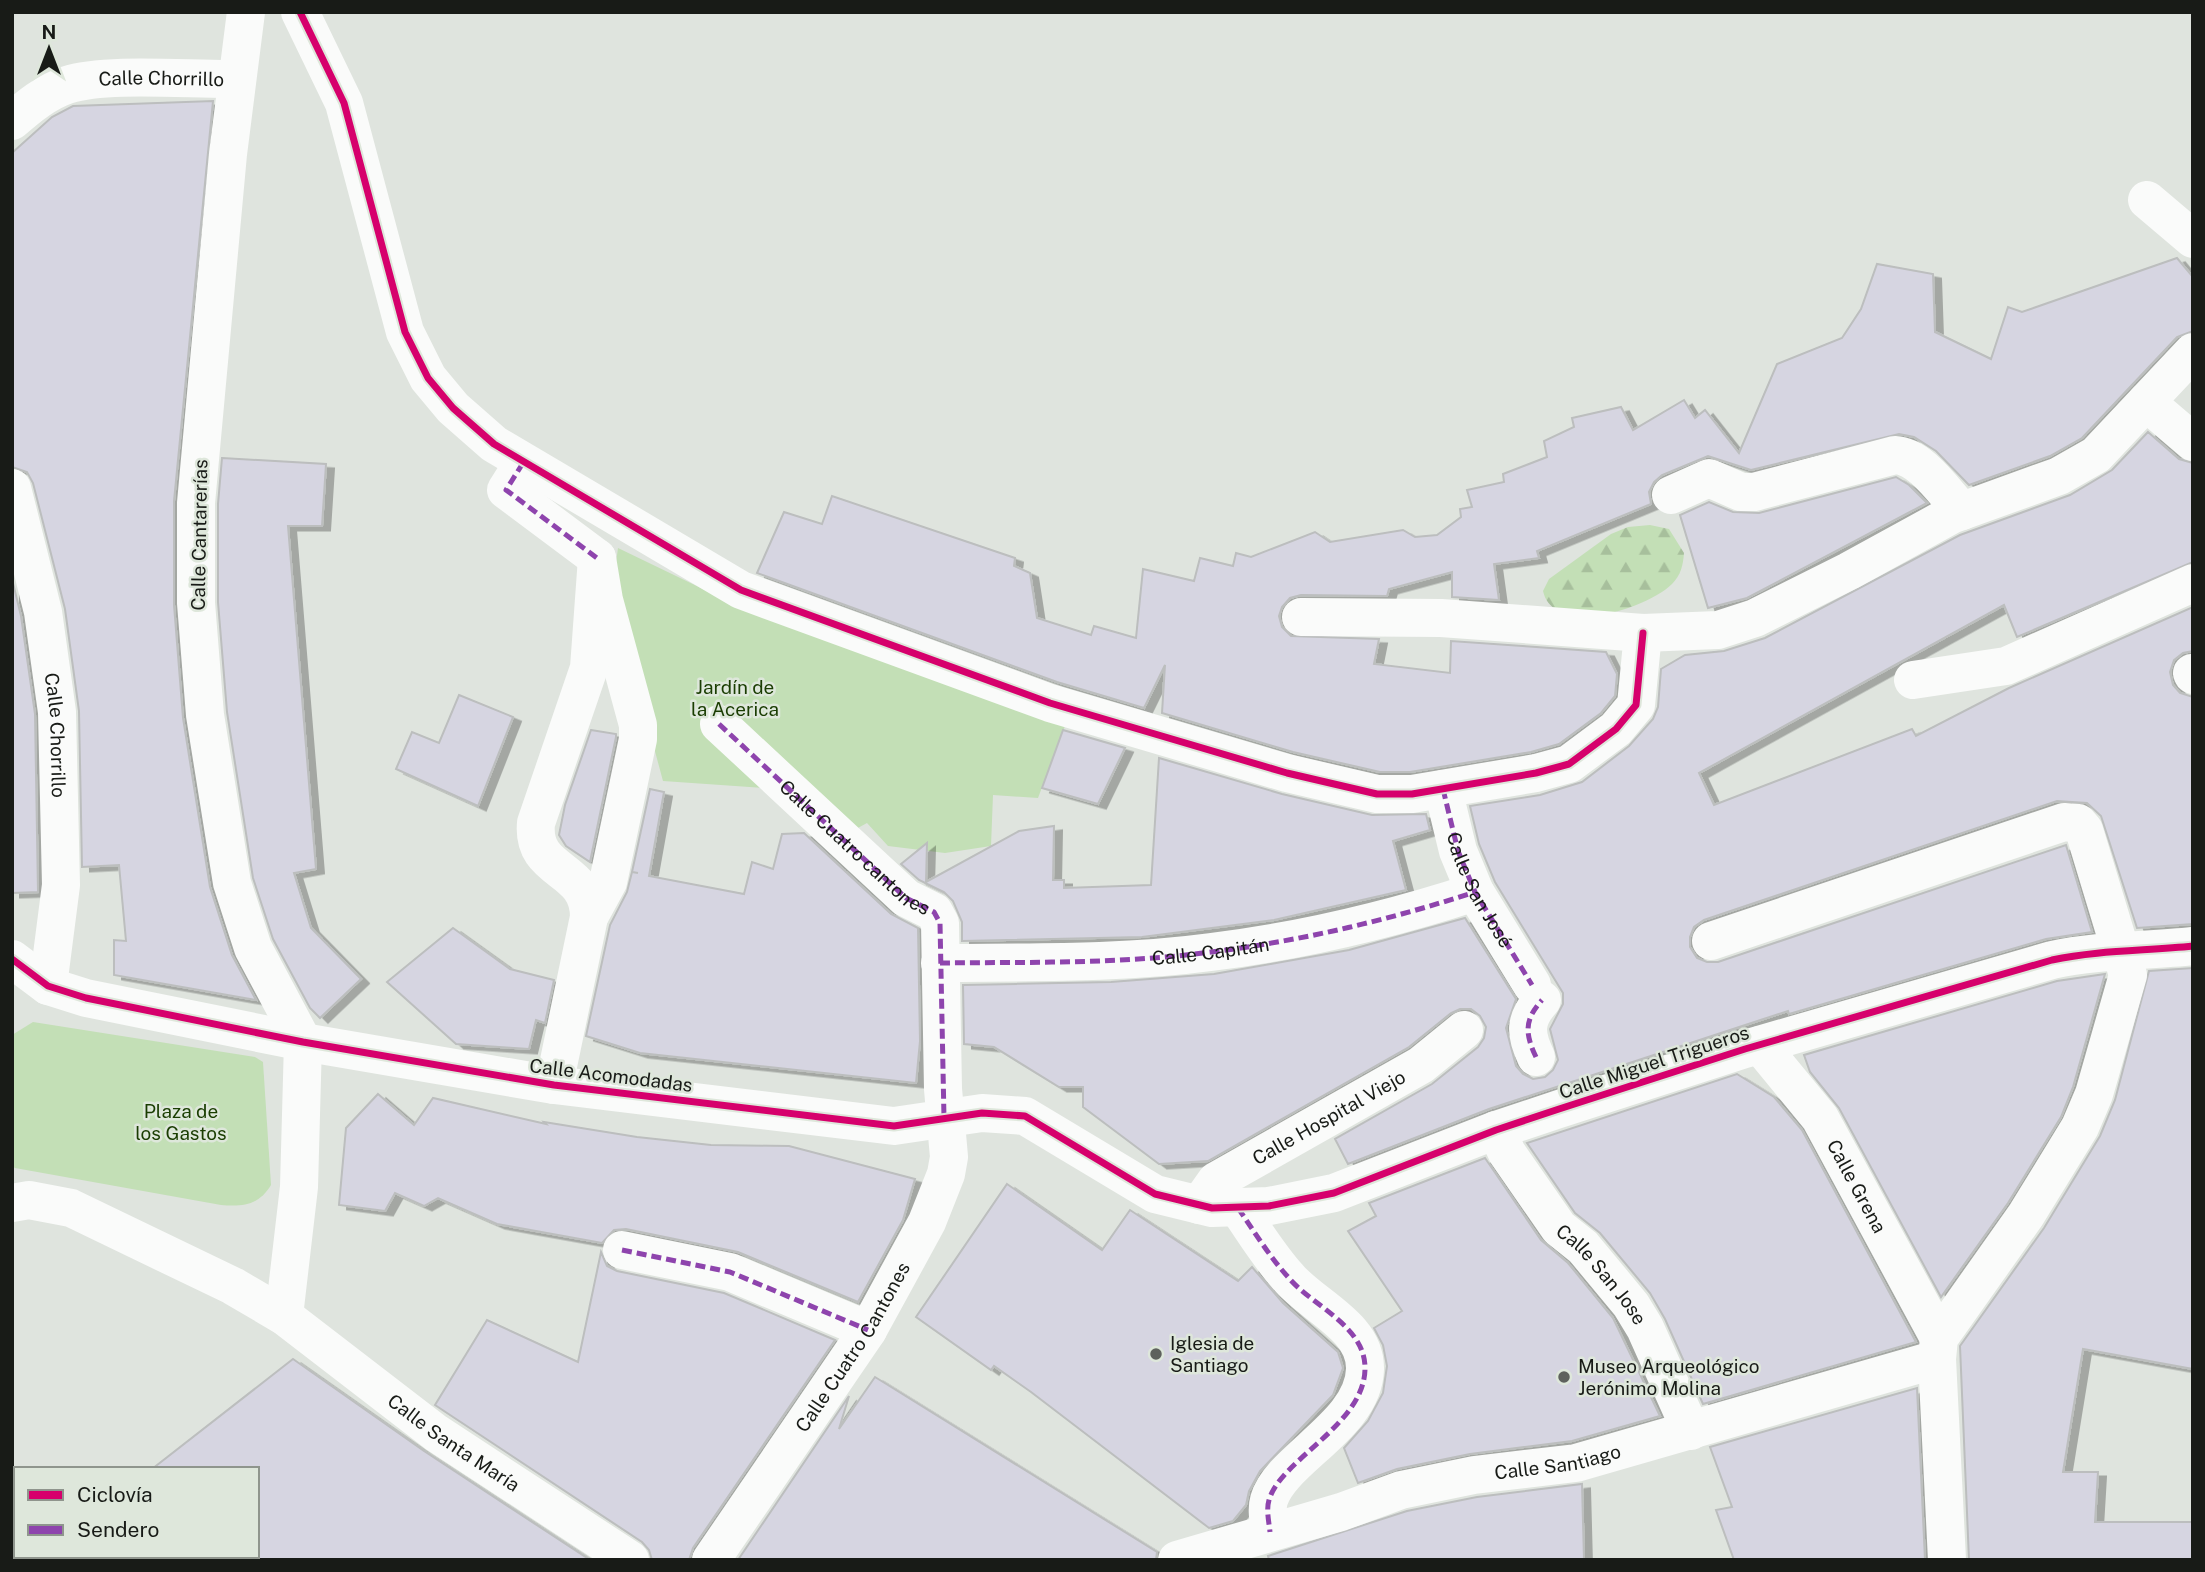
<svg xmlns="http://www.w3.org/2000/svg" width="2205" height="1572" font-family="'Public Sans',sans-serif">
<defs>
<pattern id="forest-firs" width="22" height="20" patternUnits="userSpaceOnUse" patternTransform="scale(1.75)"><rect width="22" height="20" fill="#c3dfb6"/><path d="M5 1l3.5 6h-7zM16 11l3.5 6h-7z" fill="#a7bf9c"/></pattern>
<filter id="shadow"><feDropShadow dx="8" dy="4.5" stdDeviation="0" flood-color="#0004"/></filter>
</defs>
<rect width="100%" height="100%" fill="#dfe4de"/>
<path fill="url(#forest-firs)" d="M1650,525l19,4 15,24c-1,12 -3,22 -12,31 -24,24 -118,55 -129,7l6,-12 62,-45 17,-7z"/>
<g fill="#c3dfb6">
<path d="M618,548l114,55 333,123 -27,72 -45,-3 -2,51 -46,7 -57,-7 -21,-23 -11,6 -62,-39 -131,-9 -51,-189z"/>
<path d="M33,1022l222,35 8,5 8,123c-12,20 -28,22 -50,20l-206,-37 -3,-2v-131z"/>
</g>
<g fill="#d6d5e1" stroke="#bcbebe" stroke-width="2" filter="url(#shadow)">
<path d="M213,101l-39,400v104l9,113 27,169 22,68 24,45 -142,-25v-35l12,1 -7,-76 -37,2 -3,-156 -14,-102 -32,-126 -6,-11 -15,-5v-314l40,-36 21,-11z"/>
<path d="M2177,258l16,19v54l-16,6 -95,101 -32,18 -81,29 -33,-34 -22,-14 -15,-3 -148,36 -43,-14 -46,19 -8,7 -5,10 2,12 -114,47 2,7 -45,6 5,36 -47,-3v-25l-63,17 -2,7 -86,-1 -11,3 -8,9 -3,9 3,11 9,9 88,3 -5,25 76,9 1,-32 155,11 11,22 -2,22 -14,17 -42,31 -28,8 -121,20h-30l-87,-20 -131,-39 3,-48 -21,43 -87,-26 -300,-109 27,-61 38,12 10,-28 183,62 -1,8 16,7 7,45 54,17 3,-9 42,12 7,-69 51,12 6,-23 33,8 3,-13 15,4 64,-25 15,10 73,-12 12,7 22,-2 24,-18 -1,-8 12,-2 -5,-17 37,-8 -1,-8 44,-17 -3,-16 30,-14 -2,-9 49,-11 12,23 51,-30 11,18 10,-8 34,43 38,-89 65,-26 19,-29 16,-45 56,10 2,58 56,27 17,-52 14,5z"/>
<path d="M2148,432l31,27 14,4v99l-176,75 -13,-32 -305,168 15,32 198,-76 4,7 93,-48 184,-81v44l-10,2 -9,7 -4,12 3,13 7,8 13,4v227l-56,4 -36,-112 -14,-13 -30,-2 -353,119 -10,7 -4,10v10l7,11 10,4h11l348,-117 26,87 -46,7 -257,75 -1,-3 -299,98 -141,55 -13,-25 97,-55 46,-37 6,-9 2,-11 -6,-11 -9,-7h-11l-9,4 -42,34 -201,114 -49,3 -76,-57v-20h-24l-65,-40 -30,-3 -1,-59 148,-3 103,-8 135,-24 116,-32 51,81 -10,29 10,38 7,8 10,5 12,-2 8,-7 5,-10 -8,-31 13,-25v-11l-68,-111 -16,-38 -9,-38 70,-11 42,-13 47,-36 24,-27 5,-12 3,-38 24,-14 39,-4 41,-13 195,-103 110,-40 42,-25z"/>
<path d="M222,458l104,6 -4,62h-34l28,343 -22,4 17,55 50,51 -41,39 -10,-10 -37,-69 -20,-61 -26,-166 -9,-110v-98z"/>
<path d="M1896,477l13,8 18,18 -180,95 -39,10 -28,-93 29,-13 24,10 26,1z"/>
<path d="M12,579l9,37 14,98 3,178 -26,1z"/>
<path d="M459,695l54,22 -35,89 -82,-37 16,-37 27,11z"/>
<path d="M591,730l25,4v3l-26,125 -24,-16 -7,-11 6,-30z"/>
<path d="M1063,730l62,18 -27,56 -56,-16z"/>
<path d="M1159,758l123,36 90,21 54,-1 4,16 -37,11 13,49 -132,30 -132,17 -180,4v-19l-9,-21 -9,-9 -25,-12 -18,-16 26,-21 -1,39 93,-51 35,-5 -1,54h11v8l87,-3z"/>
<path d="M650,789l14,3 -15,84 95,18 8,-32 21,7 9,-35 22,-1 87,81 27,14 2,113 -4,42 -276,-30 -54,-17 24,-111 17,-33 5,-20 6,1 -6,-1z"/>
<path d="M453,928l57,41 44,11 -9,43 -9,-3 -7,29 -73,-5 -69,-62z"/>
<path d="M2193,968v401l-110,-20 -20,123h35l-3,50h98v38h-224l-9,-214 84,-118 56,-92 15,-36 34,-129z"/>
<path d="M2105,974l-32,113 -12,30 -53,86 -67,94 -102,-189 -29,-36 -6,-17 253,-74z"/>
<path d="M1737,1074l37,23 28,33 114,212 -213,62 -38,-85 -15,-26 -50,-60 -25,-20 -48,-70z"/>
<path d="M378,1094l36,31 19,-27 113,26 -2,-2 93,15 74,8 78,1 126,33 -12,41 -45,82 -120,-50 -112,-23 -12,1 -12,13 -105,-19 -59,-26 -14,8 -29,-13 -10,18 -46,-6 7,-77z"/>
<path d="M1485,1158l56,82 27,23 45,55 47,98 -88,25 -102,13 -73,15 -39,14 -14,-35 24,-27 15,-28 4,-27 -4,-21 -9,-17 28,-17 -54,-80 28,-15 -7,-13z"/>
<path d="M1007,1184l95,66 28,-40 108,71 14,-14 31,36 55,49 5,16 -10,27 -73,76 -11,20 -3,14 -13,16 -24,7 -178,-136 -37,-26 -3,4 -75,-53z"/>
<path d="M601,1252l6,14 10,5 107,22 111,47 -142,208 -4,12h-37l-3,-10 -7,-8 -207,-137 52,-85 91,42z"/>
<path d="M293,1359l131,92 166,109h-333v-91h-105z"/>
<path d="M875,1377l282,175 -1,8h-418l111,-164 -10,33z"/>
<path d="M1917,1388l8,172h-191l-18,-50 16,-3 -22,-60z"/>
<path d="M1582,1484l2,76h-315l-1,-4 139,-45 70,-14z"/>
</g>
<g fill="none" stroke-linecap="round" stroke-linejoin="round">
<g stroke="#fafbfa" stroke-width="38">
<path d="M246,12l-18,142 -32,349v100l9,112 27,168 21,65 50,94 -4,145 -15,129"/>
<path d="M300,12l44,91 61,229 23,46 25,30 41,36 247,146 309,113 237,70 90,21h35l124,-21 33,-9 47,-35 20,-24 7,-72"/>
<path id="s1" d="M12,121c16,-14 34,-29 55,-36 39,-13 125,-5 169,-6"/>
<path d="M2147,200l46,39"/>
<path d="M2146,402l47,40"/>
<path d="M523,463l-17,27 91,68 7,42 34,125v14l-30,143 -19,35"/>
<path id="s2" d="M12,488l31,124 14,100 4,173 -13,101"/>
<path d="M1671,495l38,-17 32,14h13l141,-37c26,1 49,37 67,56"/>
<path d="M1301,617l140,1 202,15 75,-3 37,-12 94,-47 102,-56 108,-39 37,-21 97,-103"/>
<path d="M2192,673l1,2"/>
<path d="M1913,680l93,-14 187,-83"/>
<path d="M1443,789l15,62 17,41 57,93"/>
<path d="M1711,941l353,-119 14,1 6,7 44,145 -34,119 -14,33 -54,88 -87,123 -2,21 10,201"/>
<path d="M12,959l36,27 38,12 217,44 251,43 340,41 88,-13 43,3 130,78 57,14 57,-2 65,-13 162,-63 63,-21 186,-60 307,-89c46,-10 94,-9 141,-14"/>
<path d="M940,963c90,-1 182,1 271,-11 90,-11 178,-32 264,-60"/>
<path id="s3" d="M1760,1045l60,73 119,220"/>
<path d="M1536,1057c-11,-23 -12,-37 6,-57"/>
<path d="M554,1085l35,-168c0,-52 -58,-42 -53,-94l53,-155 8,-110"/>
<path id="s4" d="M1496,1130l11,23 52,75 24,19 48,58 14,23 46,103"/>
<path id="s5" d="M12,1203l17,-3 42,8 162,78 51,30 152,117 194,127"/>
<path id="s6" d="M1199,1205l17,-24 205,-116 43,-35"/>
<path d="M1238,1208c16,23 31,48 50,69 24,29 78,49 77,92 -1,56 -84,90 -96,131 -3,10 0,22 1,32"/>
<path d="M622,1250l108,22 138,58"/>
<path id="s7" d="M711,1560l157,-230 59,-108 19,-48 3,-17 -6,-68 -3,-166 -6,-11 -28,-14 -187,-174"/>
<path id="s8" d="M1177,1560l164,-48 60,-22 73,-15 102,-12 361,-104"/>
</g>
<g stroke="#fafbfa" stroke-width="38">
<path d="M12,1531l4,3"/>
<path d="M42,1556l5,4"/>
</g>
<g stroke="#8e44ad" stroke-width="5" stroke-dasharray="10 5" stroke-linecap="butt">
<path d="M523,463l-17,27 91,68"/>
<path id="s9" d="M719,724l187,174 28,14 6,11 4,195"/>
<path id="s10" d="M1443,789l15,62 17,41 57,93"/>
<path id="s11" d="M940,963c90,-1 182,1 271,-11 90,-11 178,-32 264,-60"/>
<path d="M1536,1057c-11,-23 -12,-37 6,-57"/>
<path d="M1238,1208c16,23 31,48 50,69 24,29 78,49 77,92 -1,56 -84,90 -96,131 -3,10 0,22 1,32"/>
<path d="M622,1250l108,22 138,58"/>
</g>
<g stroke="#dee7db" stroke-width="11">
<g id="cycleway">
<path d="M300,12l44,91 61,229 23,46 25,30 41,36 247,146 309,113 237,70 90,21h35l124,-21 33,-9 47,-35 20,-24 7,-72"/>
<path d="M12,959l36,27 38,12 217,44 251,43 340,41 88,-13 43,3 130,78 57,14 57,-2 65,-13 162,-63 63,-21 186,-60 307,-89c46,-10 94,-9 141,-14"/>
</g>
</g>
<use href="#cycleway" stroke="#d6006c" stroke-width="7"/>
</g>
<g fill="#5e615d" stroke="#dee7db" stroke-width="2.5">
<circle cx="1156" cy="1354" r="7"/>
<circle cx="1564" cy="1377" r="7"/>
</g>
<g text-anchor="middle" stroke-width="5" stroke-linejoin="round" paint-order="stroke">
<g font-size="19" fill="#181b17" stroke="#dee7db">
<text dy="7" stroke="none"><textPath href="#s1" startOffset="161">Calle Chorrillo</textPath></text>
<text transform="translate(199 535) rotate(-89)" y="7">Calle Cantarerías</text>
<text dy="7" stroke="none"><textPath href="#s2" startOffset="252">Calle Chorrillo</textPath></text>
<text dy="7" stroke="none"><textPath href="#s9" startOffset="184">Calle Cuatro cantones</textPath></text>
<text dy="7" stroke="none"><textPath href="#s10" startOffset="108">Calle San José</textPath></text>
<text dy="7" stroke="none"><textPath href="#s11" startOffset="271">Calle Capitán</textPath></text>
<text transform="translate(1654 1062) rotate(-18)" y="7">Calle Miguel Trigueros</text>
<text transform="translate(611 1075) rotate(7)" y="7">Calle Acomodadas</text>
<text dy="7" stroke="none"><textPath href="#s6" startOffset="159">Calle Hospital Viejo</textPath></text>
<text dy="7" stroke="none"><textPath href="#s3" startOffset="172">Calle Grena</textPath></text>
<text dy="7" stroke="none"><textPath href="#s4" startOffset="180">Calle San Jose</textPath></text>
<text dy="7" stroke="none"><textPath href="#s7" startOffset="256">Calle Cuatro Cantones</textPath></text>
<text dy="7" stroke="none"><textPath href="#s5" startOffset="511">Calle Santa María</textPath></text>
<text dy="7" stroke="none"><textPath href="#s8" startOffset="394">Calle Santiago</textPath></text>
</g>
<g font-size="19" fill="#1a3d02" stroke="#dee7db">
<text x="735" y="694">Jardín de<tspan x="735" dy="22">la Acerica</tspan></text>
<text x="181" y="1118">Plaza de<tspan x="181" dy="22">los Gastos</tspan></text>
</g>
<g font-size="19" fill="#181b17" stroke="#dee7db" text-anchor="start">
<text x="1170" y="1350">Iglesia de<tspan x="1170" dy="22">Santiago</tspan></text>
<text x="1578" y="1373">Museo Arqueológico<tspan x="1578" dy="22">Jerónimo Molina</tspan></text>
</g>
</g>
<rect width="2205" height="1572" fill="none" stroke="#181b17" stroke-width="28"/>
<rect x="14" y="1467" width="245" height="91" fill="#dee7db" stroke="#8f958d" stroke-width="2"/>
<rect x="28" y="1490" width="35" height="10" fill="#d6006c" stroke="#8f958d" stroke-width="2"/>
<text x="77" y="1502" font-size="21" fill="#181b17">Ciclovía</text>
<rect x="28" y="1525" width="35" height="10" fill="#8e44ad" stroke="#8f958d" stroke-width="2"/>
<text x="77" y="1537" font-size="21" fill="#181b17">Sendero</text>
<g transform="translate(49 49)" stroke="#dee7db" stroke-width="5" paint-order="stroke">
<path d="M0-5L12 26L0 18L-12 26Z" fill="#181b17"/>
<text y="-10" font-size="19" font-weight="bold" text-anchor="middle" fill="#181b17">N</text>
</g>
</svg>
